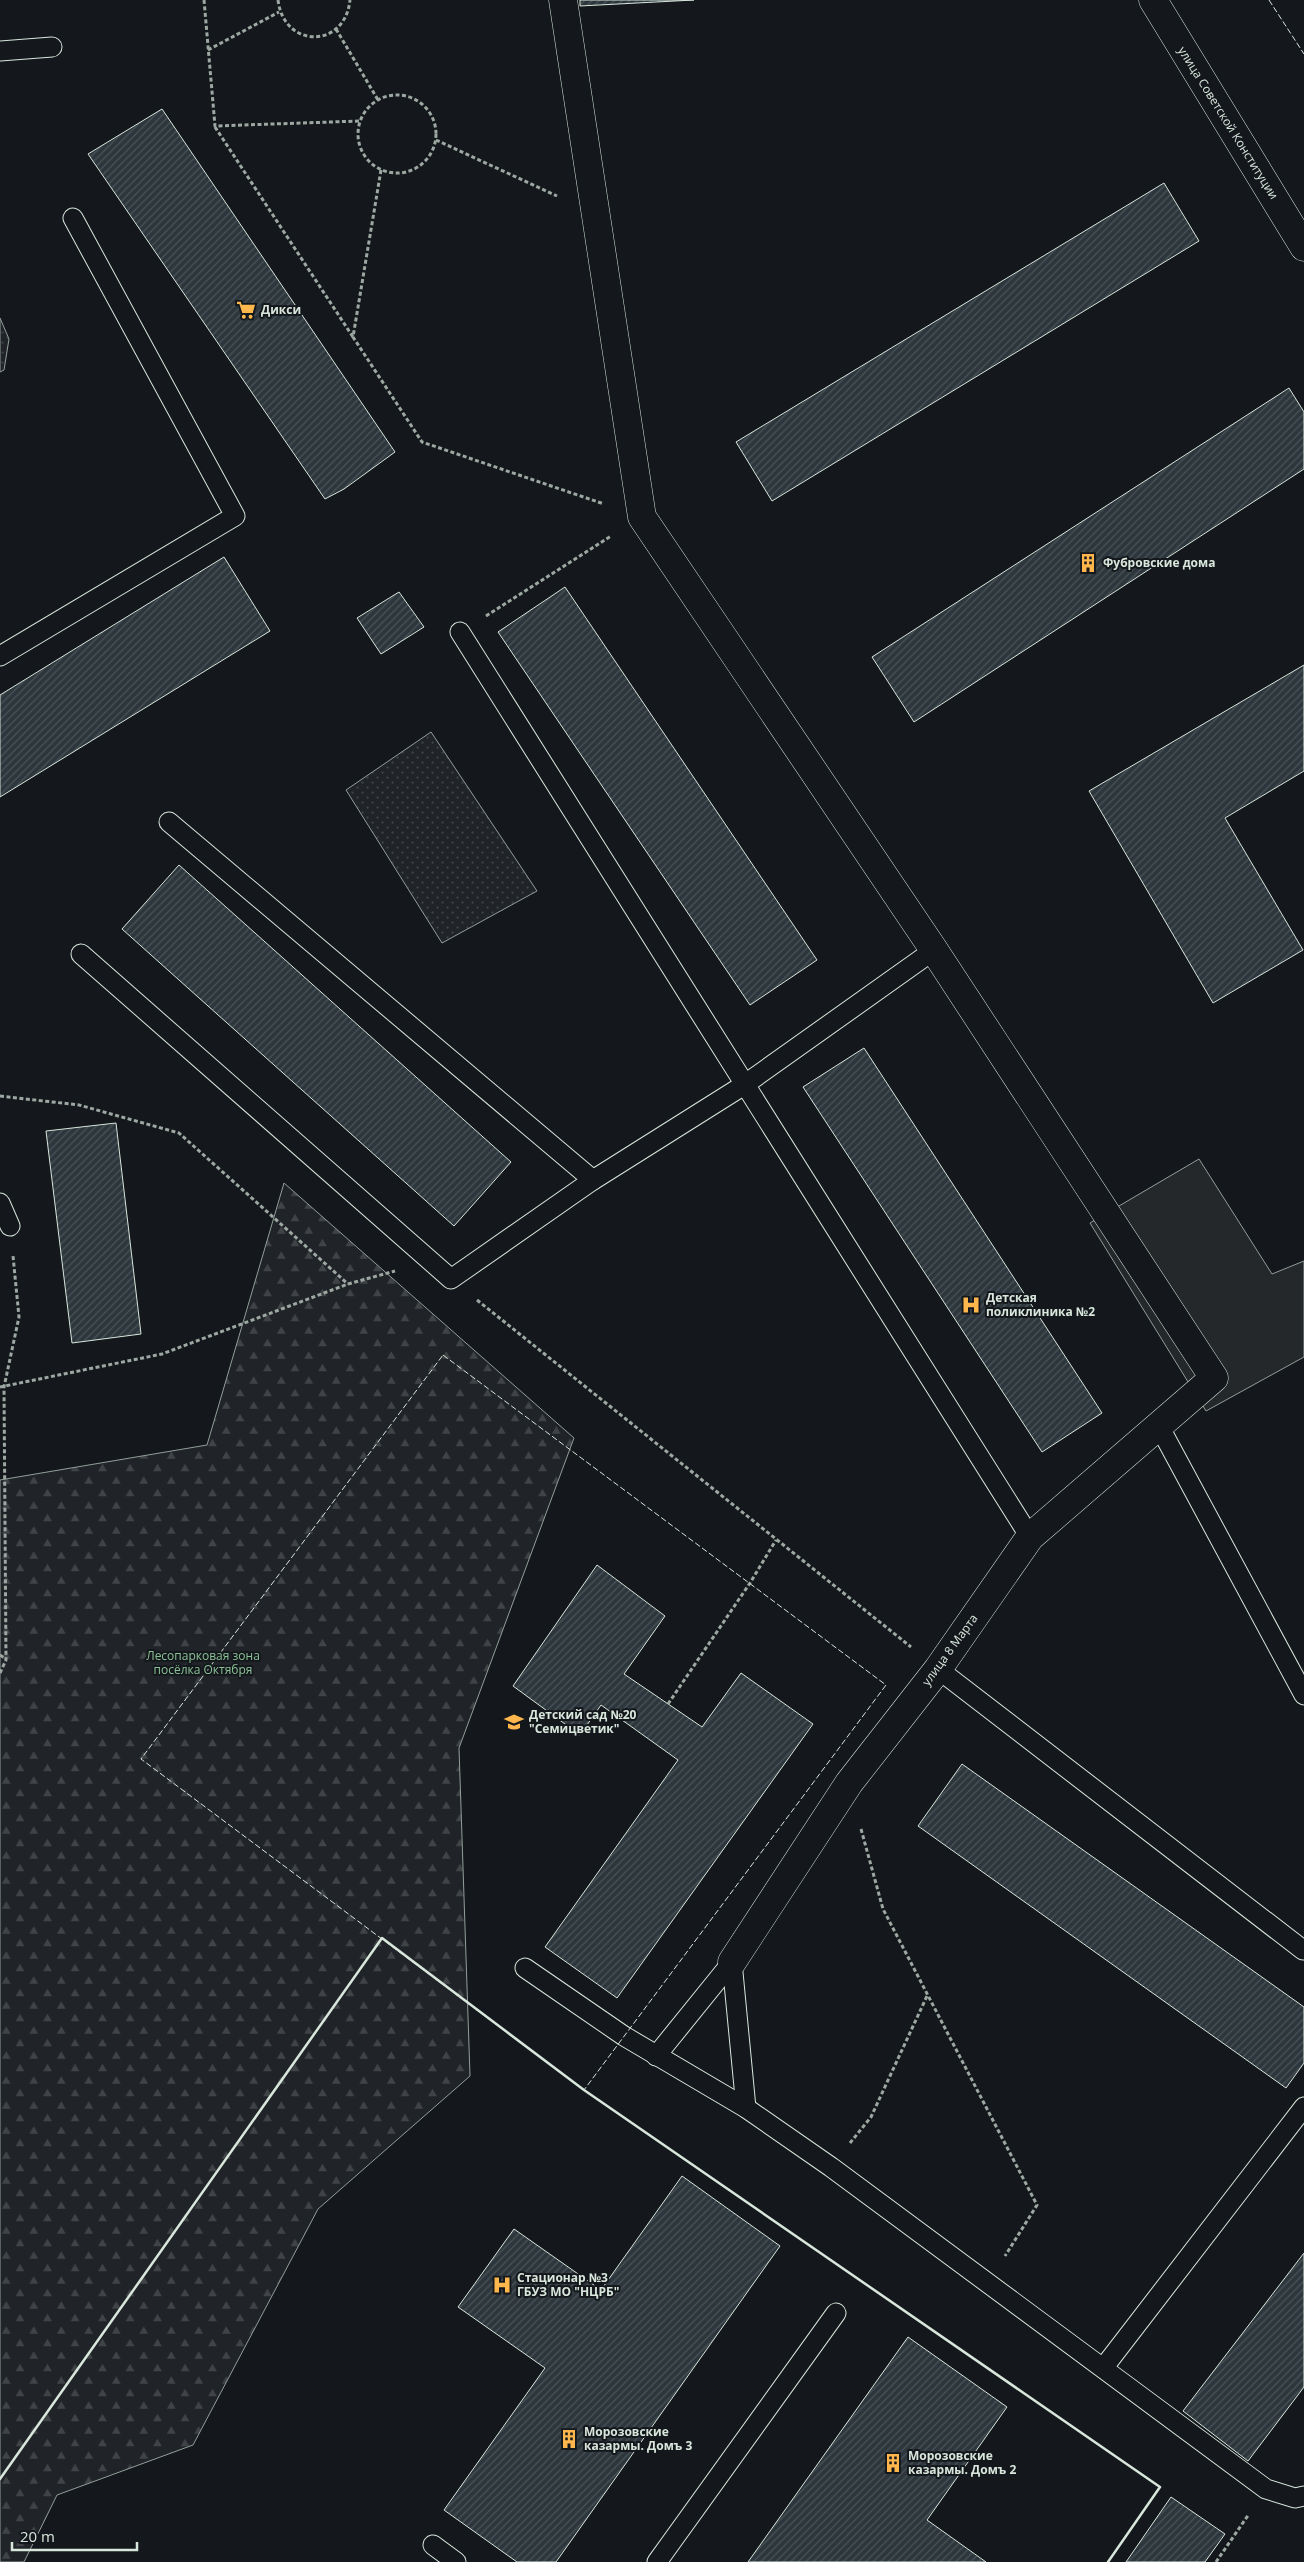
<svg xmlns="http://www.w3.org/2000/svg" width="1304" height="2562" font-family="'Open Sans',sans-serif">
<defs>
<pattern id="grass-dots" width="8" height="8" patternUnits="userSpaceOnUse" patternTransform="scale(1.25)"><rect width="8" height="8" fill="#202428"/><path d="M2 2h.1M6 6h.1" fill="none" stroke="#404447" stroke-width="1.8" stroke-linecap="round"/></pattern>
<pattern id="forest-firs" width="22" height="20" patternUnits="userSpaceOnUse" patternTransform="scale(1.25)"><rect width="22" height="20" fill="#202428"/><path d="M5 1l3.5 6h-7zM16 11l3.5 6h-7z" fill="#404447"/></pattern>
<pattern id="building-hatch" width="6" height="6" patternUnits="userSpaceOnUse" patternTransform="scale(1.25)"><rect width="6" height="6" fill="#2c363c"/><path d="M-1 1l2-2M0 6l6-6M5 7l2-2" fill="none" stroke="#4a5358"/></pattern>
</defs>
<rect width="100%" height="100%" fill="#14181c"/>
<g fill="url(#grass-dots)" stroke="#939e99">
<path d="M0,318l9,21 -5,31 -4,2z"/>
<path d="M431,732l106,159 -95,52 -96,-153z"/>
</g>
<path fill="url(#forest-firs)" stroke="#939e99" d="M284,1183l290,255 -115,310 11,328 -152,133 -125,236 -136,50 -33,67h-24v-1082l207,-35z"/>
<path fill="#24282b" stroke="#939e99" d="M1199,1159l73,115 32,-13v96l-98,54 -116,-188z"/>
<g fill="url(#building-hatch)" stroke="#d8e6dc">
<path d="M580,0h114l-114,6z"/>
<path d="M162,109l233,343 -51,37 -19,10 -237,-345z"/>
<path d="M1164,183l35,58 -427,260 -36,-59z"/>
<path d="M1289,388l15,24v57l-390,253 -42,-65z"/>
<path d="M224,557l46,74 -270,166v-102z"/>
<path d="M565,587l252,373 -67,45 -252,-373z"/>
<path d="M399,592l25,35 -43,27 -24,-36z"/>
<path d="M1304,665v106l-79,47 78,132 -90,53 -124,-212z"/>
<path d="M179,865l332,297 -57,64 -332,-297z"/>
<path d="M864,1048l238,365 -60,39 -239,-365z"/>
<path d="M116,1123l25,211 -69,9 -26,-212z"/>
<path d="M597,1565l68,51 -41,58 78,53 39,-54 72,51 -196,274 -72,-51 133,-187 -77,-55 -21,30 -67,-49z"/>
<path d="M962,1764l342,243v56l-18,25 -368,-262z"/>
<path d="M682,2176l98,70 -224,316h-39l-73,-52 101,-142 -87,-61 56,-78 87,61z"/>
<path d="M1304,2253v134l-56,74 -65,-50z"/>
<path d="M908,2337l99,70 -80,113 59,42h-238z"/>
<path d="M1171,2497l54,37 -20,28h-79z"/>
</g>
<g fill="none" stroke-linecap="round" stroke-linejoin="round">
<g stroke="#d8e6dc" stroke-width="21">
<g id="service">
<path d="M0,51l52,-4"/>
<path d="M460,632l570,905"/>
<path d="M0,656l235,-140 -162,-298"/>
<path d="M169,822l424,358 151,-95 190,-135"/>
<path d="M81,954l370,325 142,-99"/>
<path d="M0,1203l10,23"/>
<path d="M1159,1426l145,269"/>
<path d="M938,1669l365,281"/>
<path d="M732,1962l14,146"/>
<path d="M525,1968l99,68 122,72 85,59 435,322 29,9 9,-2"/>
<path d="M656,2056l76,-94"/>
<path d="M1104,2367l200,-260"/>
<path d="M433,2545l23,17"/>
<path d="M657,2562l179,-249"/>
</g>
</g>
<g stroke="#d8e6dc" stroke-width="29">
<path id="minor" d="M563,0l79,517 292,433 280,428 -184,159 -92,132 -89,114 -117,179"/>
</g>
<g stroke="#d8e6dc" stroke-width="29">
<path id="tertiary" d="M1153,0l151,247"/>
</g>
<g stroke="#9da8a2" stroke-width="3" stroke-dasharray="4 2.5" stroke-linecap="butt">
<path d="M204,0l11,126 145,-5"/>
<path d="M278,0c6,49 67,49 72,0"/>
<path d="M336,29l42,71"/>
<path d="M208,50l71,-38"/>
<circle cx="397" cy="134" r="39"/>
<path d="M215,127l138,210"/>
<path d="M436,140l121,56"/>
<path d="M381,170l-28,167 69,105 182,62"/>
<path d="M486,616l125,-80"/>
<path d="M0,1096l79,9 100,28 169,151"/>
<path d="M477,1300l434,347"/>
<path d="M0,1387l162,-33 186,-70 47,-13"/>
<path d="M0,1655l6,4"/>
<path d="M0,1673l6,-13 -2,-273 15,-70 -6,-61"/>
<path d="M668,1704l82,-121 26,-43"/>
<path d="M861,1829l22,80 154,296 -32,51"/>
<path d="M850,2143l21,-26 56,-121"/>
<path d="M1216,2562l33,-48"/>
</g>
<use href="#service" stroke="#14181c" stroke-width="19"/>
<use href="#minor" stroke="#14181c" stroke-width="28"/>
<use href="#tertiary" stroke="#14181c" stroke-width="28"/>
<g stroke="#d8e6dc" stroke-width="1" stroke-dasharray="6 2.5" stroke-linecap="butt">
<path d="M1269,0l35,54"/>
<path d="M443,1355l443,330 -302,405 -443,-331z"/>
</g>
<path stroke="#d8e6dc" stroke-width="2.5" d="M0,2479l382,-541 202,152 576,397 -52,75"/>
</g>
<defs>
<g id="supermarket-bare" transform="scale(1.5)"><path d="M-6-5.5h2.5l.6 2H6L4.5 2H-2.5L-4.4-4H-6ZM-1.5 3.2a1.3 1.3 0 1 0 .1 0ZM3 3.2a1.3 1.3 0 1 0 .1 0Z" fill="#ffb74d" stroke="#14181c" stroke-width="2.5" paint-order="stroke"/></g>
<g id="building-bare" transform="scale(1.5)"><path d="M-4-6H4V6H1V3H-1V6H-4ZM-2.5-4.3h1.7v1.8h-1.7ZM.8-4.3h1.7v1.8H.8ZM-2.5-1h1.7V.8h-1.7ZM.8-1h1.7V.8H.8Z" fill="#ffb74d" stroke="#14181c" stroke-width="2.5" paint-order="stroke"/></g>
<g id="hospital-bare" transform="scale(1.5)"><path d="M-5-5h3v3.5h4V-5h3V5h-3V1.5h-4V5h-3Z" fill="#ffb74d" stroke="#14181c" stroke-width="2.5" paint-order="stroke"/></g>
<g id="school-bare" transform="scale(1.5)"><path d="M0-5L7-2L0 1L-7-2ZM-4 1L0 2.5L4 1V4Q0 6-4 4Z" fill="#ffb74d" stroke="#14181c" stroke-width="2.5" paint-order="stroke"/></g>
</defs>
<g fill-rule="evenodd">
<use href="#supermarket-bare" x="246" y="310"/>
<use href="#building-bare" x="1088" y="563"/>
<use href="#hospital-bare" x="971" y="1305"/>
<use href="#school-bare" x="514" y="1722"/>
<use href="#hospital-bare" x="502" y="2285"/>
<use href="#building-bare" x="569" y="2439"/>
<use href="#building-bare" x="893" y="2463"/>
</g>
<g text-anchor="middle" stroke-width="4" stroke-linejoin="round" paint-order="stroke">
<g font-size="12" fill="#d8e6dc" stroke="#14181c">
<text transform="translate(1228 123) rotate(58)" y="4">улица Советской Конституции</text>
<text transform="translate(950 1650) rotate(-54)" y="4">улица 8 Марта</text>
</g>
<g font-size="12" font-weight="bold" fill="#d8e6dc" stroke="#14181c" text-anchor="start">
<text x="261" y="314">Дикси</text>
<text x="1103" y="567">Фубровские дома</text>
<text x="986" y="1302">Детская<tspan x="986" dy="14">поликлиника №2</tspan></text>
<text x="529" y="1719">Детский сад №20<tspan x="529" dy="14">"Семицветик"</tspan></text>
<text x="517" y="2282">Стационар №3<tspan x="517" dy="14">ГБУЗ МО "НЦРБ"</tspan></text>
<text x="584" y="2436">Морозовские<tspan x="584" dy="14">казармы. Домъ 3</tspan></text>
<text x="908" y="2460">Морозовские<tspan x="908" dy="14">казармы. Домъ 2</tspan></text>
</g>
<g font-size="12" fill="#8ac095" stroke="#14181c">
<text x="203" y="1660">Лесопарковая зона<tspan x="203" dy="14">посёлка Октября</tspan></text>
</g>
</g>
<path d="M12 2542v8h125v-8" fill="none" stroke="#d8e6dc" stroke-width="2.5"/>
<text x="20" y="2542" font-size="15" fill="#d8e6dc" stroke="#14181c" stroke-width="4" paint-order="stroke">20 m</text>
</svg>
